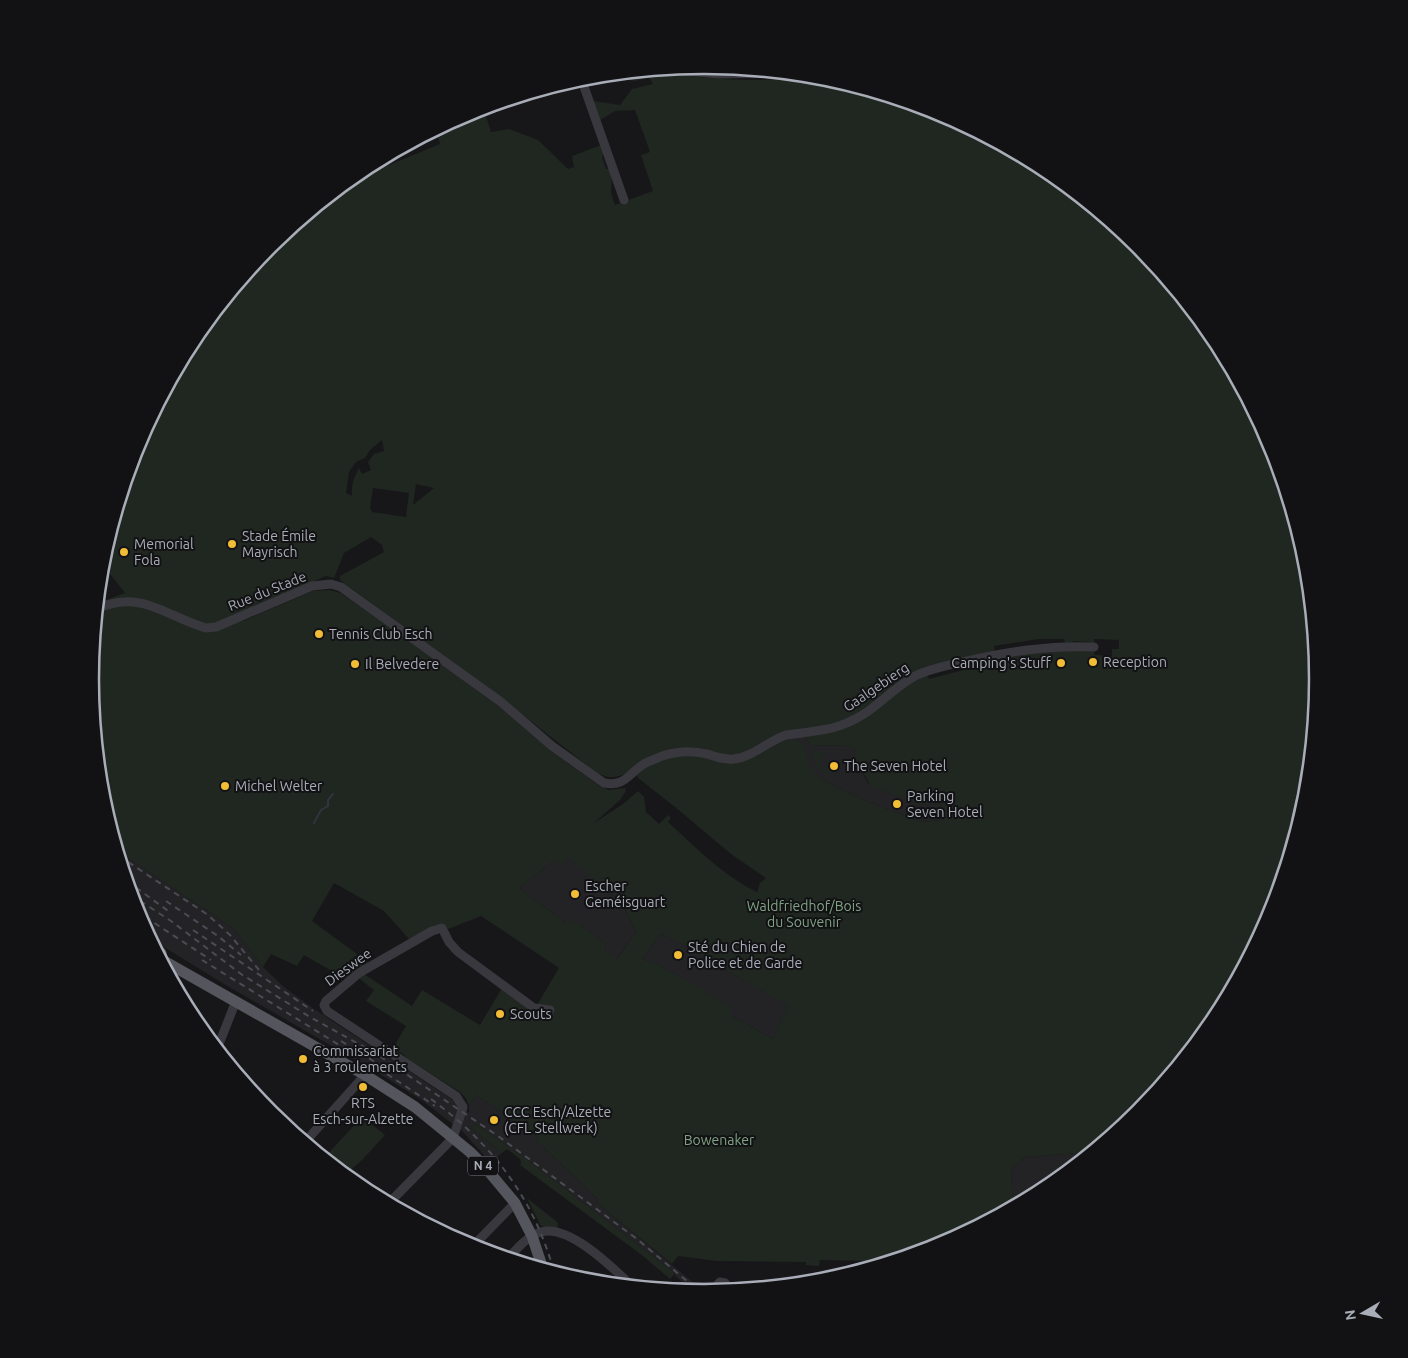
<svg xmlns="http://www.w3.org/2000/svg" width="1408" height="1358" font-family="Ubuntu,sans-serif">
<rect width="100%" height="100%" fill="#171719"/>
<g fill="#232326">
<path d="M803,732l7,13 42,1 5,7 -4,3 15,27 72,20 2,17 -20,2 -56,-21 -42,-20 -7,-6 -66,-22z"/>
<path d="M118,851l115,77 30,39 21,20 30,22 139,91 16,13v-7l7,-11 56,37 6,7 -1,2 62,59 -2,3 109,90 -46,-4 26,-3 -12,-12 1,-1 -150,-115 -50,-34 -4,4 27,22v6l-7,7 -28,-31 -40,-31 -48,-30 -151,-87 -70,-43 -2,1 -15,-28z"/>
<path d="M569,857l47,40 3,-1 17,36 -20,28 -11,-8 1,-8 -27,-21h-13l-47,-35 34,-27z"/>
<path d="M661,934l22,11 106,61 -16,33 -42,-23 -1,-10 -74,-43 -14,-4z"/>
<path d="M1098,1146l-53,44 -32,17 -2,-37 14,-13 55,-4z"/>
</g>
<g fill="#1f2720" fill-rule="evenodd">
<path d="M642,71c40,4 80,10 120,9 21,-1 41,-5 62,-3l115,35 106,57 93,76 77,93 56,106 35,115 12,120 -12,120 -35,115 -57,106 -76,93 -40,33 -18,7 -55,4 -14,13 2,37 -74,39 -72,22v-7l-47,-1 -1,6 -13,-1v-3l-89,-1 -39,-5 -6,8 -75,-61 2,-3 -62,-59 1,-2 -6,-7 -56,-37 -7,11 -3,-8 -6,-6 -54,-34 -3,-4 -10,-6 13,-22 -40,-25 8,-11 -17,-13 7,-3 48,32 10,-16 58,35 22,-37 32,22 25,-42 -78,-52 -33,13 -3,-3 -36,13 -25,-28 -50,-28 -22,38 56,41 -22,17 -42,-24 -7,11 -26,-12 -8,13 -30,-39 -115,-77 -16,-52 -12,-120 8,-76 27,-10 -21,-27 -3,2 1,-9 35,-115 57,-106 76,-93 54,-37 12,-16 24,-15 80,-33 -2,-9 47,-22 6,19 18,-3 29,11 30,29 6,-2 -2,-11 29,-11 3,8 -2,4 4,12 4,-1 2,6 -1,19 4,12 38,-14 -12,-36 9,-3 -15,-42 -20,1 -15,9 -7,-19 27,4 12,-16 21,-5 -4,-7 -13,4 -9,-1 -3,-7h-2zM382,440l2,11 -10,3 -6,8 3,8 -9,4 -3,-6c-5,9 -8,18 -7,28l-6,-3 3,-21 7,-10 9,-4 5,-8zM416,484l18,4 -21,17zM373,488l36,5 -3,24 -34,-5 -2,-4zM371,537l11,8 2,7 -44,24v4l164,120 93,73c22,10 27,0 46,-11l-6,12 1,4 37,29 56,47 35,24 -6,5 -3,9c-33,-16 -62,-45 -89,-70l3,-4 -3,-3 -9,9 -13,-12 -2,-15 -6,-6 -15,13 -29,19 26,-23 6,-9 -1,-3 -16,2 -8,-3 -51,-37 -46,-40 -129,-94 -35,-23 -10,-3 -17,1 -70,30 -2,-5 -35,12 -72,-26 4,-4 67,27 12,-2 109,-47 8,2 10,-25zM1039,639h25l1,5 10,-3 15,1v5l-95,7 -1,-8zM1094,639l25,1v9h-7v7l-18,-1zM978,659l1,7 -50,13 -3,-7zM803,732l7,13 42,1 5,7 -4,3 18,30 51,19 18,-2 2,17 -20,2 -56,-21 -42,-20 -15,-15 -3,-17 -8,-8 -10,-1 -8,2 -23,14 -5,-3zM569,858l47,39 3,-1 17,36 -19,27 -12,-7 1,-8 -27,-21h-13l-47,-35 34,-27 10,4zM661,934l22,11 105,61 -15,33 -42,-23v-10l-75,-43 -14,-4z"/>
<path d="M813,750l15,3 -6,2 -3,7 6,8 3,-2 9,10c-13,-6 -26,-11 -24,-28z"/>
<path d="M362,1117l23,18 -22,24 -18,16 -21,-17z"/>
<path d="M475,1124l50,34 150,115 -5,6 -27,-23 -123,-91 1,-2 -1,-4 -13,-10 -9,7v-6l-27,-22z"/>
<path d="M527,1198l30,24 1,3 -1,3 -2,1 -14,-3z"/>
</g>
<g fill="none" stroke-linecap="round" stroke-linejoin="round">
<path stroke="#2d353d" stroke-width="2" d="M314,823l7,-13 7,-4v-6l5,-6"/>
<g stroke="#38383e" stroke-width="9">
<path d="M665,69l53,5 64,-1"/>
<path d="M581,78l43,122"/>
<path d="M97,608c9,-3 18,-6 27,-6 28,-2 55,19 82,26l10,-1 96,-41 19,-2 10,3 160,115 51,44 52,37c21,4 24,-9 40,-19 5,-3 12,-5 18,-8 15,-5 29,-6 45,-2 9,3 17,6 27,5 19,-2 34,-18 52,-24 20,-3 44,-4 63,-13 25,-10 42,-33 66,-46 14,-7 31,-10 47,-14 44,-10 86,-17 132,-15"/>
<path d="M217,1049l19,-48"/>
<path d="M305,1142l60,-67"/>
<path d="M389,1203l64,-65 10,-31 -7,-11 -129,-85 -3,-6 2,-4 33,-28 73,-42 10,-3 7,14 9,10 76,56 16,2"/>
<path d="M472,1247l43,-44"/>
<path d="M508,1258c10,-10 19,-22 33,-26 28,-8 72,36 91,54"/>
<path d="M660,1289l9,-2h46l5,-5 5,1 3,4 77,-4"/>
</g>
<g stroke="#54555d" stroke-width="11">
<path d="M155,948l6,5 2,10"/>
<path d="M164,961l201,114 50,32 38,31 17,14 15,15 30,36 17,33 11,33"/>
</g>
<g stroke="#4b4c53" stroke-width="2" stroke-dasharray="6 5" stroke-linecap="butt">
<path d="M119,856l89,59 22,20 29,35"/>
<path d="M127,881l44,32"/>
<path d="M131,895l40,26 70,53 69,43 65,36 123,83 139,103 64,54"/>
<path d="M166,901l52,35 23,19"/>
<path d="M136,911l75,49"/>
<path d="M193,930l120,81"/>
<path d="M202,960l142,88"/>
<path d="M341,1041l55,34"/>
<path d="M387,1074l48,32"/>
<path d="M431,1099c61,45 103,99 123,173"/>
</g>
</g>
<g fill="#f2bd36" stroke="#121214" stroke-width="2">
<circle cx="232" cy="544" r="5"/>
<circle cx="124" cy="552" r="5"/>
<circle cx="319" cy="634" r="5"/>
<circle cx="1093" cy="662" r="5"/>
<circle cx="1061" cy="663" r="5"/>
<circle cx="355" cy="664" r="5"/>
<circle cx="834" cy="766" r="5"/>
<circle cx="225" cy="786" r="5"/>
<circle cx="897" cy="804" r="5"/>
<circle cx="575" cy="894" r="5"/>
<circle cx="678" cy="955" r="5"/>
<circle cx="500" cy="1014" r="5"/>
<circle cx="303" cy="1059" r="5"/>
<circle cx="363" cy="1087" r="5"/>
<circle cx="494" cy="1120" r="5"/>
</g>
<g text-anchor="middle" stroke-width="4" stroke-linejoin="round" paint-order="stroke">
<rect fill="#121214" stroke="#7c7e87" stroke-width="1" x="468" y="1156.5" width="30" height="19" rx="4"/>
<g font-size="12" font-weight="bold" fill="#a9adb8">
<text x="483" y="1170">N 4</text>
</g>
<g font-size="14" fill="#a9adb8" stroke="#121214" text-anchor="start">
<text x="242" y="541">Stade Émile<tspan x="242" dy="16">Mayrisch</tspan></text>
<text x="134" y="549">Memorial<tspan x="134" dy="16">Fola</tspan></text>
<text x="329" y="639">Tennis Club Esch</text>
<text x="1103" y="667">Reception</text>
<text x="1051" y="668" text-anchor="end">Camping's Stuff</text>
<text x="365" y="669">Il Belvedere</text>
<text x="844" y="771">The Seven Hotel</text>
<text x="235" y="791">Michel Welter</text>
<text x="907" y="801">Parking<tspan x="907" dy="16">Seven Hotel</tspan></text>
<text x="585" y="891">Escher<tspan x="585" dy="16">Geméisguart</tspan></text>
<text x="688" y="952">Sté du Chien de<tspan x="688" dy="16">Police et de Garde</tspan></text>
<text x="510" y="1019">Scouts</text>
<text x="313" y="1056">Commissariat<tspan x="313" dy="16">à 3 roulements</tspan></text>
<text x="363" y="1108" text-anchor="middle">RTS<tspan x="363" dy="16">Esch-sur-Alzette</tspan></text>
<text x="504" y="1117">CCC Esch/Alzette<tspan x="504" dy="16">(CFL Stellwerk)</tspan></text>
</g>
<g font-size="14" fill="#a9adb8" stroke="#121214">
<text transform="translate(267 591) rotate(-22)" y="5">Rue du Stade</text>
<text transform="translate(876 687) rotate(-34)" y="5">Gaalgebierg</text>
<text transform="translate(348 967) rotate(-36)" y="5">Dieswee</text>
</g>
<g font-size="14" fill="#80a384" stroke="#121214">
<text x="804" y="911">Waldfriedhof/Bois<tspan x="804" dy="16">du Souvenir</tspan></text>
<text x="719" y="1145">Bowenaker</text>
</g>
</g>
<path d="M0 0H1408V1358H0ZM99 679a605 605 0 1 1 1210 0a605 605 0 1 1-1210 0Z" fill="#121214" fill-rule="evenodd"/>
<path fill="none" stroke="#a9adb8" stroke-width="2.5" d="M99 679a605 605 0 1 1 1210 0a605 605 0 1 1-1210 0Z"/>
<g transform="translate(1363 1313) rotate(261)" stroke="#121214" stroke-width="4" paint-order="stroke">
<path d="M0-4L9 19L0 12L-9 19Z" fill="#a9adb8"/>
<text y="-8" font-size="14" font-weight="bold" text-anchor="middle" fill="#a9adb8">N</text>
</g>
</svg>
